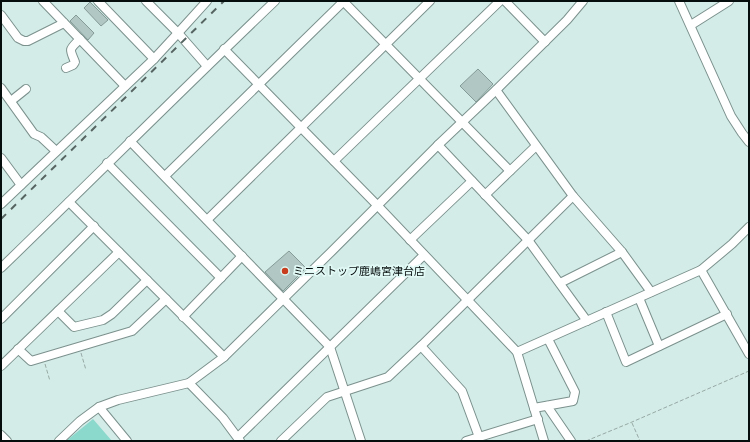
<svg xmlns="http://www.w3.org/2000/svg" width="750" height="442" font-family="'IBM Plex Sans','Noto Sans JP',sans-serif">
<rect width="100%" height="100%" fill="#d4ece7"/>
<path fill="#8bd8cd" d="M93,419l19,22h-46z"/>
<g fill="#b0c7c3" stroke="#859b97">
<path d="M90,2l18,18 -7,6 -17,-18z"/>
<path d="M76,15l18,18 -6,7 -18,-19z"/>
<path d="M478,69l15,15 -17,18 -16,-16z"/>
<path d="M289,251l17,17 -23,23 -18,-19z"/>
</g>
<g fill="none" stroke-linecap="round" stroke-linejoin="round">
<g stroke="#7b918d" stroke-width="10">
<g id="minor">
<path d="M43,1l82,85"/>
<path d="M98,1l56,58"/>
<path d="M146,1l32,32 29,33"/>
<path d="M343,1l119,121 48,49"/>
<path d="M505,1l40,41"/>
<path d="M679,1l52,115 11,17 7,9"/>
<path d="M1,15l17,23 6,3h4l36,-18"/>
<path d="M691,25l38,-24"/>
<path d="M224,49l153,156 140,147 27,89"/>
<path d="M66,68l7,-3 2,-3c-6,-14 -6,-12 5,-23"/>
<path d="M1,88l33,46 7,3 15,14"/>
<path d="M496,90l77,106 49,56 29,40"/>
<path d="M11,101l15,-12"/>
<path d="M130,141l200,206 31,94"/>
<path d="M438,145l90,95 59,81"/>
<path d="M1,158l20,27"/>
<path d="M334,161l166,-160"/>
<path d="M107,163l114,115"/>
<path d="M165,176l179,-175"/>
<path d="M485,195l51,-49"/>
<path d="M69,202l155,155"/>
<path d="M1,204l153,-145 24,-26 29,-32"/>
<path d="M207,220l223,-219"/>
<path d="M410,240l62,-59"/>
<path d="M1,268c92,-89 182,-179 274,-267"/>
<path d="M701,270l48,84"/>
<path d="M560,283l62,-31"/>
<path d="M639,298l20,48"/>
<path d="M58,311l16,16 29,-7 9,-6 35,-34"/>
<path d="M606,312l20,50 101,-48"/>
<path d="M183,317l59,-61"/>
<path d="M1,319l93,-93"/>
<path d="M421,346l41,45 17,46"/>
<path d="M18,349l13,12 101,-30 34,-32"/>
<path d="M517,352l184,-82 31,-26 17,-17"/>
<path d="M1,366l118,-114"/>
<path d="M189,383l34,35 17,23"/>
<path d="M547,406l24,35"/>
<path d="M99,407l28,34"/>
<path d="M534,408l39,-7 2,-9 -27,-53"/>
<path d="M1,435l6,6"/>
<path d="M238,437l186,-182"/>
<path d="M59,441l21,-20 19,-14 19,-7 71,-17 35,-26 106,-104 108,-108 58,-55 71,-70 16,-19"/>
<path d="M281,441l46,-44 61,-20 33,-31 152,-150"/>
<path d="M466,441l72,-22"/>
</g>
</g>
<g stroke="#96a9a5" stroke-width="1" stroke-dasharray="4 2" stroke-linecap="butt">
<path d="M81,353l5,17"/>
<path d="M45,364l5,17"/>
<path d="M632,423l8,18"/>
<path d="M586,441l46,-19 117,-51"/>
</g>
<use href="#minor" stroke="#fff" stroke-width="8"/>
<path stroke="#566462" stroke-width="2" stroke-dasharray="7 7" stroke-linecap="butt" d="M1,219l223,-218"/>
</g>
<circle fill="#c73d1d" stroke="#e1f9f5" stroke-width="1.5" cx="285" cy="271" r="4"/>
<g text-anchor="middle" stroke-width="3.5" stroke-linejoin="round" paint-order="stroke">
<g font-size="11" fill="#060e0d" stroke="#e1f9f5" text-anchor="start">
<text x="293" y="275">ミニストップ鹿嶋宮津台店</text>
</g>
</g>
<rect width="750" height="442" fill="none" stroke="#060e0d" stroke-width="4"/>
</svg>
